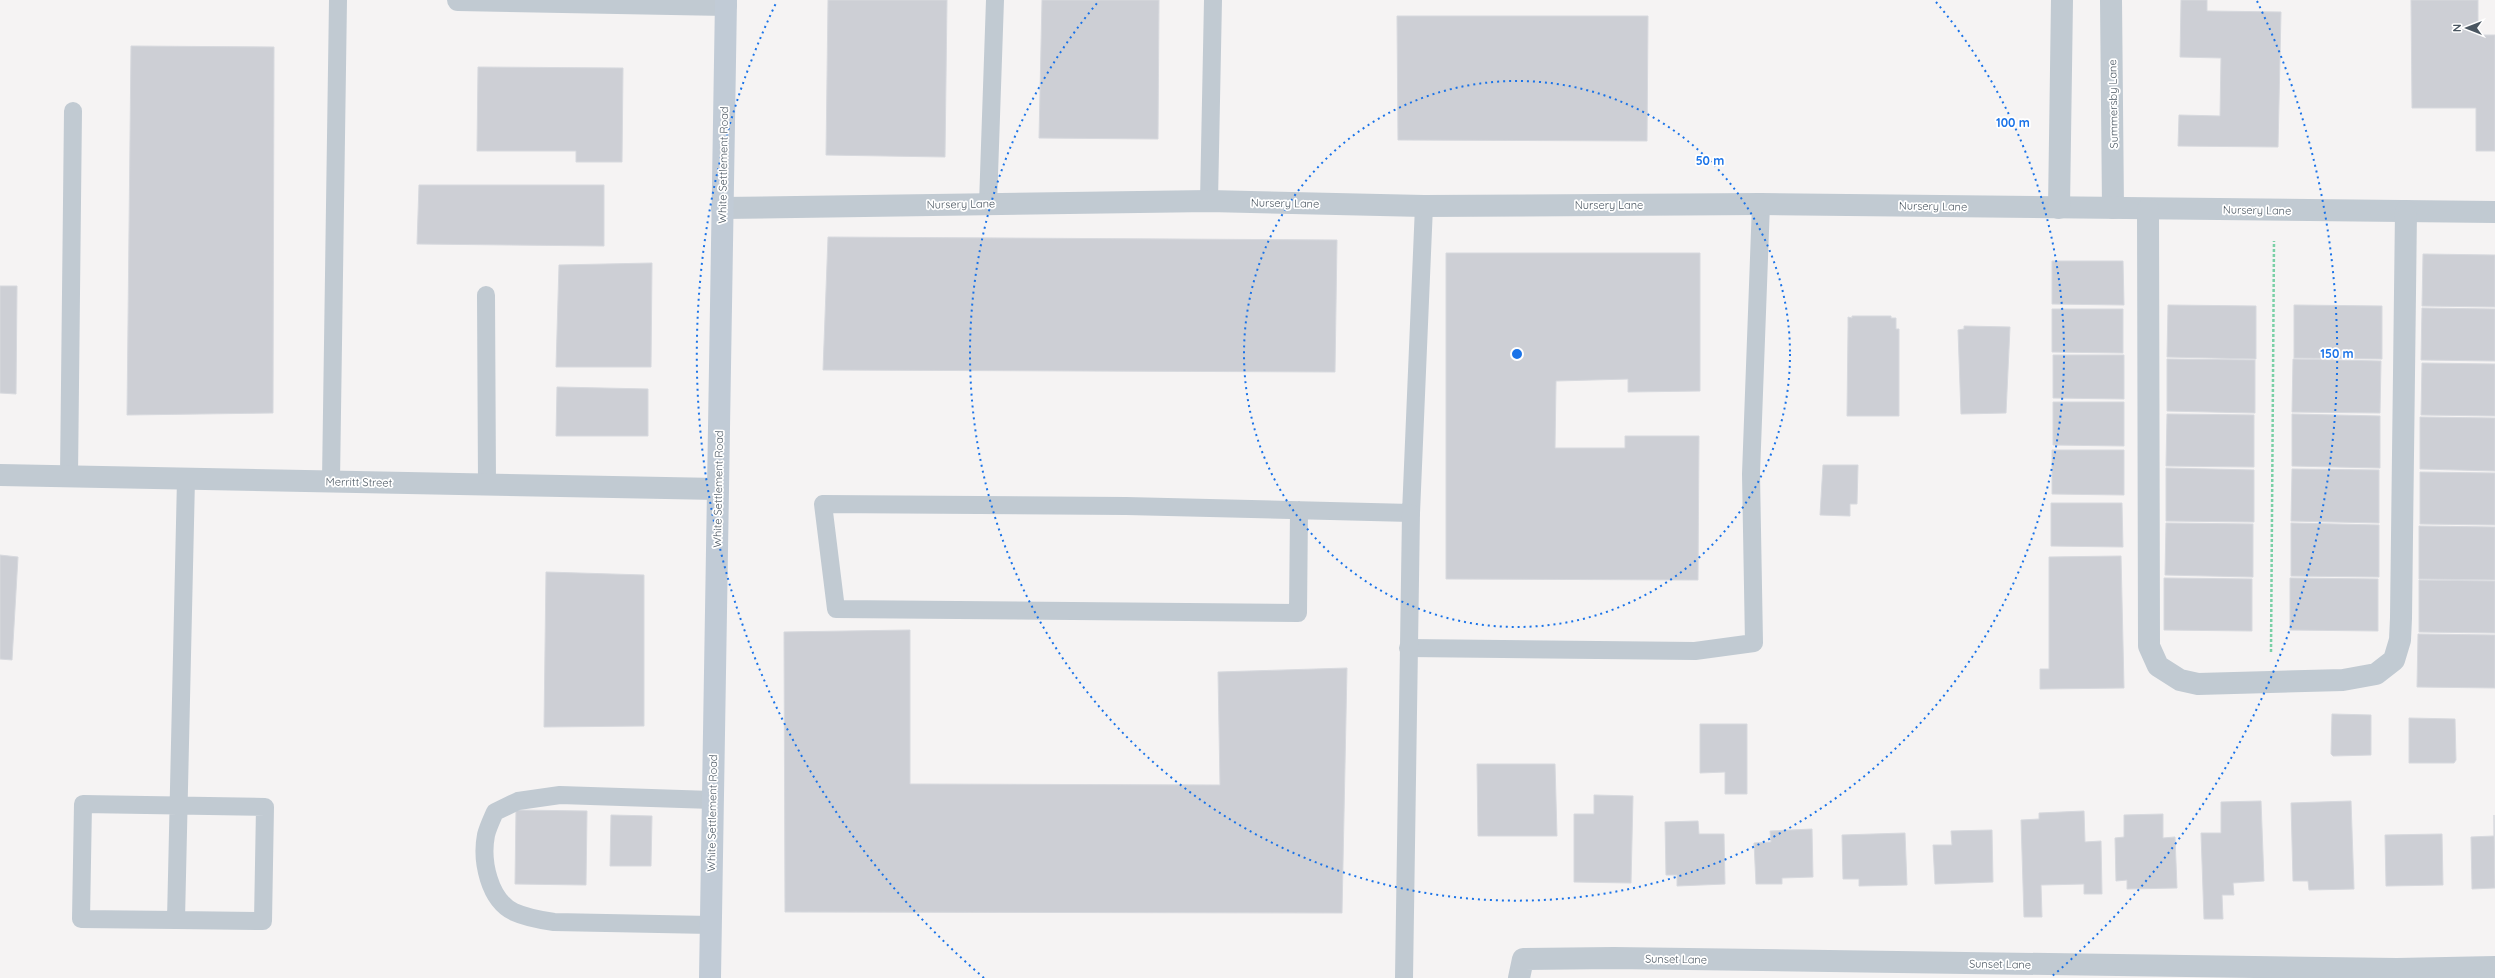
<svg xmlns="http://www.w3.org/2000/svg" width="2495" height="978" font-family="Quicksand,sans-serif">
<rect width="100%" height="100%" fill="#f5f3f3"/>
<g fill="#cdcfd5" stroke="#d7d9de">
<path d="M828,0h119l-2,157 -119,-2z"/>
<path d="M1042,0h117l-1,139 -119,-1z"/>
<path d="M2181,0h26v11l74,1 -3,135 -100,-1 1,-31 41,1 1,-58 -41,-1z"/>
<path d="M2411,0h67v35h17v116h-19v-43h-64z"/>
<path d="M1397,16h251l-1,125 -249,-1z"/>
<path d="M131,46l143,1 -1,366 -146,2z"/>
<path d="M478,67l145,1 -1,94h-46v-11h-99z"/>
<path d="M419,185h185v61l-187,-2z"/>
<path d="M828,237l509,3 -2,132 -512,-2z"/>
<path d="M1446,253h254v138l-72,1v-13l-72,2 -1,67h70v-12h74l-1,144 -252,-1z"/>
<path d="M2423,254l72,1v52l-73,-1z"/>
<path d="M2052,261h71l1,44 -72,-1z"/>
<path d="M652,263l-1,104h-95l3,-102z"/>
<path d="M0,286h17l-1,108 -16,-1z"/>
<path d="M2168,305l88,1v53l-89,-2z"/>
<path d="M2294,305l88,1v53l-88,-1z"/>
<path d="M2422,308l73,1v52l-74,-1z"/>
<path d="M2052,309h71v44l-71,-1z"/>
<path d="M1852,316h39v2h5v11h3v87h-52l1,-88v-11l4,1z"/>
<path d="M1964,326l46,1 -4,86 -45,1 -3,-84 6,-1z"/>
<path d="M2053,355h71v44l-71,-1z"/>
<path d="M2167,359l88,1v53l-88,-2z"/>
<path d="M2293,359l88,2 -1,52 -88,-1z"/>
<path d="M2422,363l73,1v52l-74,-1z"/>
<path d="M557,387l91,2v47h-92z"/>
<path d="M2053,402h71v44l-71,-1z"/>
<path d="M2167,414l87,1v52l-88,-1z"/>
<path d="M2292,414l88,2v52l-88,-2z"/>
<path d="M2420,417l75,1v53l-75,-2z"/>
<path d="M2052,450h72v45l-72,-1z"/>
<path d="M1823,465h35l-1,39h-7v12l-30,-1z"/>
<path d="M2166,468l88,2v52l-88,-1z"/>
<path d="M2292,469l87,1v53l-88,-2z"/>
<path d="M2420,472l75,1v52l-75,-1z"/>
<path d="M2051,503h71l1,44 -72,-1z"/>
<path d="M2166,523l87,1v53l-88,-2z"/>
<path d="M2291,523l88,2v52l-88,-1z"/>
<path d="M2419,526l76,1v53l-76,-1z"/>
<path d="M0,555l18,2 -6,103 -12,-1z"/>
<path d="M2121,556l3,132 -84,1v-20h9v-112z"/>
<path d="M546,572l98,3v151l-100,1z"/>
<path d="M2164,578l88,1v52l-88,-1z"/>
<path d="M2290,578l88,1v52l-88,-1z"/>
<path d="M2419,580l76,1v52l-76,-1z"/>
<path d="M910,630v154l310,1 -2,-113 129,-4 -5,245 -557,-1 -1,-280z"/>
<path d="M2418,634l77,1v53l-78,-1z"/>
<path d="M2332,714l39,1v40l-38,1 -2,-2z"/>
<path d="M2409,718l46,1 1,41 -2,3h-45z"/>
<path d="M1700,724h47v70h-22v-22l-25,1z"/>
<path d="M1477,764h78l2,72h-79z"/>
<path d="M1594,795l39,1 -2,87 -57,-1v-68h20z"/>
<path d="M2261,801l3,80 -31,2 1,12h-12l1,24h-19l-3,-86h20v-31z"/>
<path d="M2351,801l3,88 -45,1 -1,-9h-15l-2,-78z"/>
<path d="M516,810l71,1 -1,74 -71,-1z"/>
<path d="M2084,811l1,31 16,-1 1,53h-18v-10l-43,1 1,32h-18l-3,-97 18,-1v-6z"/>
<path d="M2163,814v24l12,-1 2,51 -50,1v-9l-11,1 -1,-43 9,-1v-22z"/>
<path d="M611,815l41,1 -1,50h-41z"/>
<path d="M2494,815l1,73 -23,1 -1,-52 23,-1z"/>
<path d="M1698,821l1,13h25l1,50 -48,2v-11h-11l-1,-53z"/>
<path d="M1812,829l1,48 -31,1v6h-26l-2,-41 17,-1 -1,-11z"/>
<path d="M1992,830l1,52 -58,2 -2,-39h19l-1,-14z"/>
<path d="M1905,833l2,52 -48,1v-7h-16l-1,-44z"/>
<path d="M2442,834l1,51 -57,1 -1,-51z"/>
</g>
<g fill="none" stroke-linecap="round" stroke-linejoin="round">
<path stroke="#7ad0a6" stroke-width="2.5" stroke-dasharray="3 2" stroke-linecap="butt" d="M2271,652l3,-411"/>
<g stroke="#c1cad2" stroke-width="18">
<path d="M1209,201l4,-201"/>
<path d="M988,204l7,-204"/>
<path d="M486,295l1,189"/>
<path d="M69,476l4,-365"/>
<path d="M331,481l7,-481"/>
<path d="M1299,510l-1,103 -462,-4 -13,-105 303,2 285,7 13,-307"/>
<path d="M1408,648l287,3 59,-8 -3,-169 10,-270"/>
<path d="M176,920l-95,-1 2,-115 182,3 -2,114 -87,-1 10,-441"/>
<path d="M711,925l-157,-3c-14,-2 -27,-4 -40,-10 -25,-12 -33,-51 -28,-77 2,-8 6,-16 9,-23l23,-11 42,-6 152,5"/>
<path d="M1404,978l7,-465"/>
</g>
<g stroke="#c1cad2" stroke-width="22">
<path d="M458,0l268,5"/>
<path d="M2111,0l2,208"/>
<path d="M722,208l487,-7 215,5 337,-2 734,8"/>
<path d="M2059,208l3,-208"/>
<path d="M2148,209l1,437 9,20 22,14 18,4 145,-4 33,-6 18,-14 6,-20 1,-22 5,-407"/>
<path d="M0,475l718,14"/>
<path d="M1519,978l4,-19 91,-1 783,11 98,-2"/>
</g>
<path stroke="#c1cbd6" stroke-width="22" d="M710,978l16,-978"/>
</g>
<g fill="none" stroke="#1a73e8" stroke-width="2" stroke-dasharray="2 4">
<circle cx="1517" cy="354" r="273"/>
<path d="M1936 2A547 547 0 1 1 1098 2"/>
<path d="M984 978A820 820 0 0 1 777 1M2257 1A820 820 0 0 1 2050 978"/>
</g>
<g text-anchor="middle" stroke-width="3.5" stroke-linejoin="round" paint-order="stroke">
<g font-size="11" fill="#4a5661" stroke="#fff">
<text transform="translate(2113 104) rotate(-91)" y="4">Summersby Lane</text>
<text transform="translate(723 165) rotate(-89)" y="4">White Settlement Road</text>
<text transform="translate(1285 203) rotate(1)" y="4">Nursery Lane</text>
<text transform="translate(961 204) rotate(-1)" y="4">Nursery Lane</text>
<text x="1609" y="209">Nursery Lane</text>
<text transform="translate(1933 206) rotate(1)" y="4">Nursery Lane</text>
<text transform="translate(2257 210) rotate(1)" y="4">Nursery Lane</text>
<text transform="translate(359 482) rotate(1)" y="4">Merritt Street</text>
<text transform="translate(718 489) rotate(-89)" y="4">White Settlement Road</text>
<text transform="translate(712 813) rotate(-89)" y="4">White Settlement Road</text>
<text transform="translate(1676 959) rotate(1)" y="4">Sunset Lane</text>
<text transform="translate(2000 964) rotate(1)" y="4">Sunset Lane</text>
</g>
</g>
<circle cx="1517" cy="354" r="6" fill="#1a73e8" stroke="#fff" stroke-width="2"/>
<g font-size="12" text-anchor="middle" font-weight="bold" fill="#1a73e8" stroke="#fff" stroke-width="3.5" stroke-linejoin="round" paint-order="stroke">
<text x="2013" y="127">100 m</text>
<text x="1710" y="165">50 m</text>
<text x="2337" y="358">150 m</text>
</g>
<g transform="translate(2467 28) rotate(270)" stroke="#ffffff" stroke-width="3" paint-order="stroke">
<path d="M0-3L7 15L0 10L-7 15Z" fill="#4a5661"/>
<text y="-6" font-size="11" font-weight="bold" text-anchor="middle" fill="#4a5661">N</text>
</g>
</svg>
